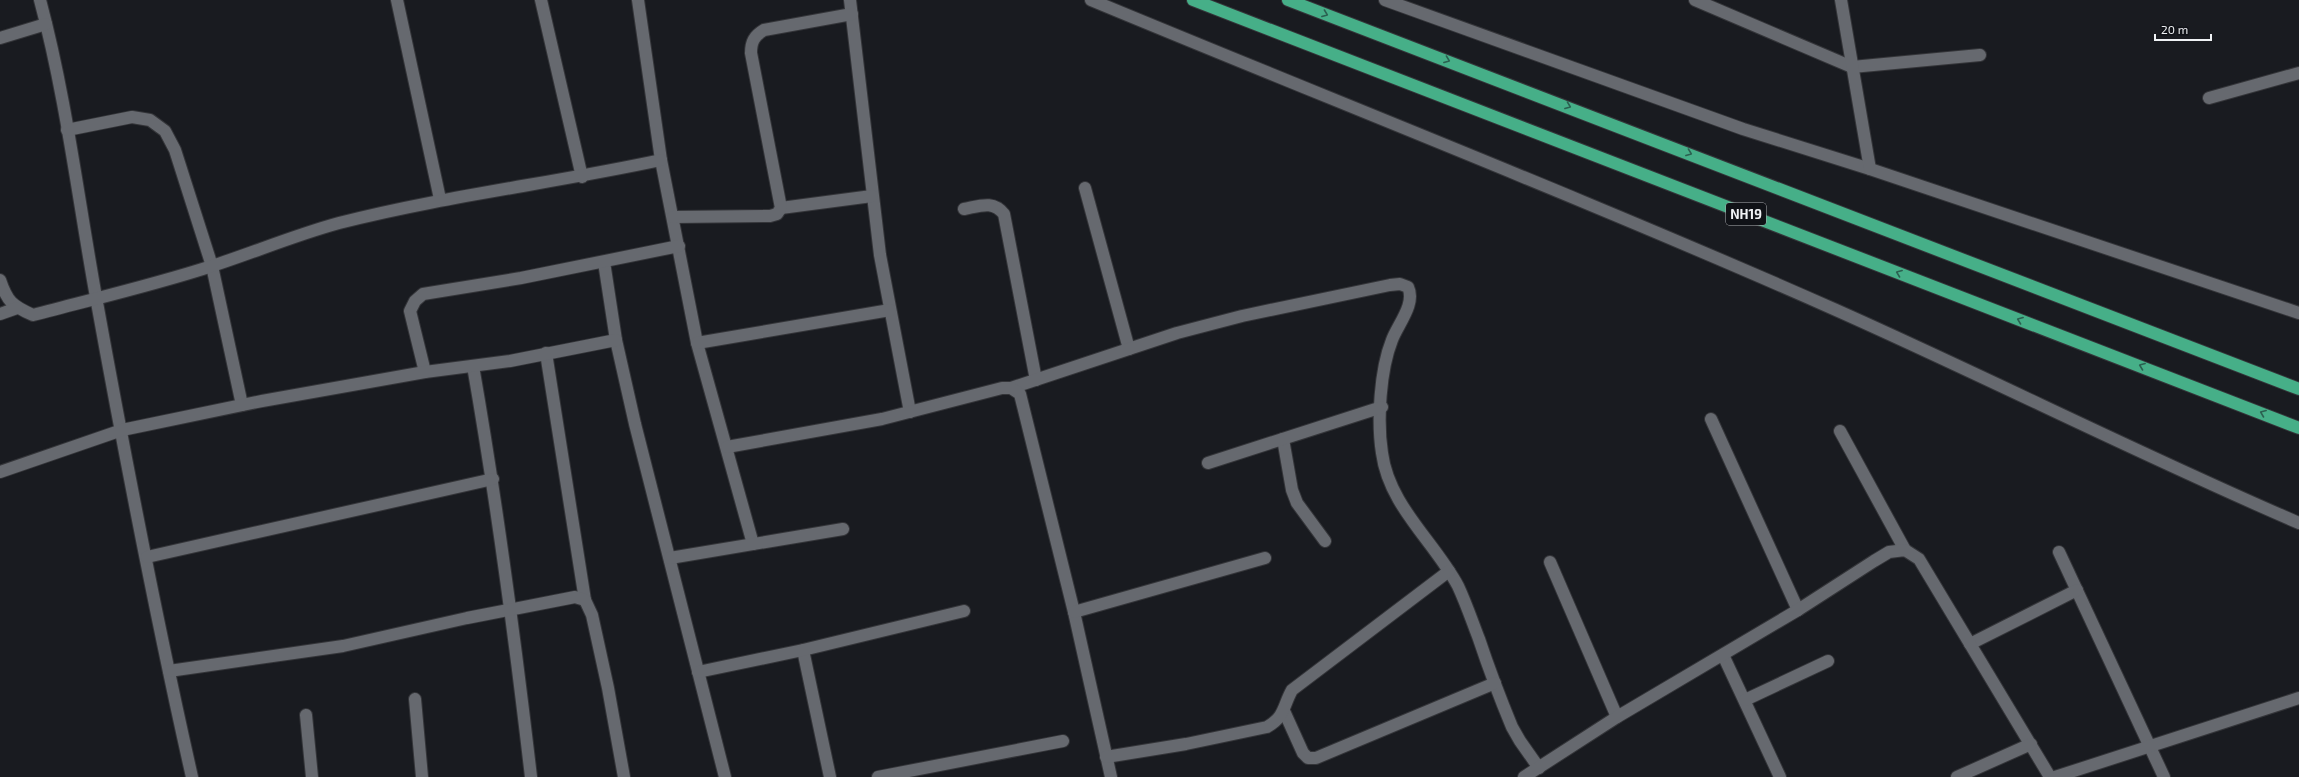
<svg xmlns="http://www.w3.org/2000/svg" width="2299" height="777" font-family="'Exo 2',sans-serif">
<rect width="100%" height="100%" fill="#191b20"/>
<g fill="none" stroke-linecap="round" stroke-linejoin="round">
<g stroke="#343539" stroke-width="14">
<g id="minor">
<path d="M40,0c26,97 38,198 56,297 29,160 60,321 96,480"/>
<path d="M397,0l43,199"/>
<path d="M541,0l41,177"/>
<path d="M638,0l23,160 36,183 56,201"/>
<path d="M850,0l30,255 30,157"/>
<path d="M1091,0c248,103 499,201 745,310 155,69 307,146 463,213"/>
<path d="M1385,0l358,129 127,40 429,144"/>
<path d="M1695,0l157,67 128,-12"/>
<path d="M1841,0l29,169"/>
<path d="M0,38l46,-14"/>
<path d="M2209,98l90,-25"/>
<path d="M67,130l65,-13 18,3 15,11 10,19 37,116 30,139"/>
<path d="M1085,188l44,161"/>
<path d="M781,208l91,-12"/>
<path d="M964,209c16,-3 29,-9 40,5l32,166"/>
<path d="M673,217l97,-1 7,-2 4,-6 -30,-155c0,-11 3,-17 13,-23l88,-16"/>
<path d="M604,262l12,78 19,84 90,353"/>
<path d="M0,280c7,21 12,26 33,35 60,-16 121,-30 179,-49 43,-14 83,-31 127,-43 106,-27 215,-40 322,-63"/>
<path d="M0,314l17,-6"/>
<path d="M697,343l193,-33"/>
<path d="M546,353l39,247"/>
<path d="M473,366c24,137 42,273 58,411"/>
<path d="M425,372l-15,-61 5,-10 8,-7 98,-16 158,-32"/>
<path d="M1011,388l166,-55 65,-17 148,-31 10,-1 8,3c8,17 -10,37 -16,53 -12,30 -15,81 -10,113 7,53 52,88 76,133 8,17 14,35 21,53 10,30 21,59 33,88l8,14 19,27"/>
<path d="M1711,419l87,191"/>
<path d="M1840,431l65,119"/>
<path d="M1283,439l9,51 5,13 28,38"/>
<path d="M727,447l155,-28 120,-31h9l9,6 54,218 37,165"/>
<path d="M1208,463l174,-56"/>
<path d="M0,472l122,-42 140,-29 163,-29 85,-11 106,-21"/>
<path d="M2059,552l105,225"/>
<path d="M147,557l346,-78"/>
<path d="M670,558l173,-29"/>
<path d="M1550,562l67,155"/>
<path d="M1074,612l191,-54"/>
<path d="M1970,644l107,-54"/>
<path d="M803,650l27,127"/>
<path d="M1723,655l57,122"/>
<path d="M169,671l174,-25 124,-28 108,-21 10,3 7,15 16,73 16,89"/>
<path d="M698,672l105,-22 161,-39"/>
<path d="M415,699l7,78"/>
<path d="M1745,700l83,-39"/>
<path d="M1284,711l19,42 5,5h8l179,-75"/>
<path d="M306,715l6,62"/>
<path d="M1106,757l80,-13 81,-17c18,-10 16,-21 25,-37l157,-119"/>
<path d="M878,777l185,-36"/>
<path d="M1524,777l93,-60 181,-107 76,-49 15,-9 16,-2 14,9 131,218"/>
<path d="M1957,777l74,-33"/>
<path d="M2055,777l244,-79"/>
</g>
</g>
<g stroke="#343539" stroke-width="14">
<g id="highway">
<path d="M1193,0l1106,428"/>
<path d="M1288,0l1011,389"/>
</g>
</g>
<use href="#minor" stroke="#66696f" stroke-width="12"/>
<use href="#highway" stroke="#46af88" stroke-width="12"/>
</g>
<defs><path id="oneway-chevron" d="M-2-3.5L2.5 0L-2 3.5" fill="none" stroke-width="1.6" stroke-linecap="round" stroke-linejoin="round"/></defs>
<g stroke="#2b6050">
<use href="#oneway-chevron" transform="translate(1325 14) rotate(21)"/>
<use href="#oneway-chevron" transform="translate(1447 60) rotate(21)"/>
<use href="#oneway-chevron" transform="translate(1568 106) rotate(21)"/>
<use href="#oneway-chevron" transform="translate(1689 153) rotate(21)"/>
<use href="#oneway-chevron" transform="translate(1899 273) rotate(-159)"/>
<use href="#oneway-chevron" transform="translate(2020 320) rotate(-159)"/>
<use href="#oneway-chevron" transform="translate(2142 366) rotate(-159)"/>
<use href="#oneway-chevron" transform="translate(2263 413) rotate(-158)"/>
</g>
<g text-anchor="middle" stroke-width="3.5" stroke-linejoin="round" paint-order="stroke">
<rect fill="#101217" stroke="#adafb2" stroke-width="1" x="1726" y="203" width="40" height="22" rx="3"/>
<g font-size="13" font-weight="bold" fill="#f0f2f5">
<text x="1746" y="219">NH19</text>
</g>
</g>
<path d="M2155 34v6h56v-6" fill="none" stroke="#f0f2f5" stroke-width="2"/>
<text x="2161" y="34" font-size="12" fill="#f0f2f5" stroke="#101217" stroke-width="3" paint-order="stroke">20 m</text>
</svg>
